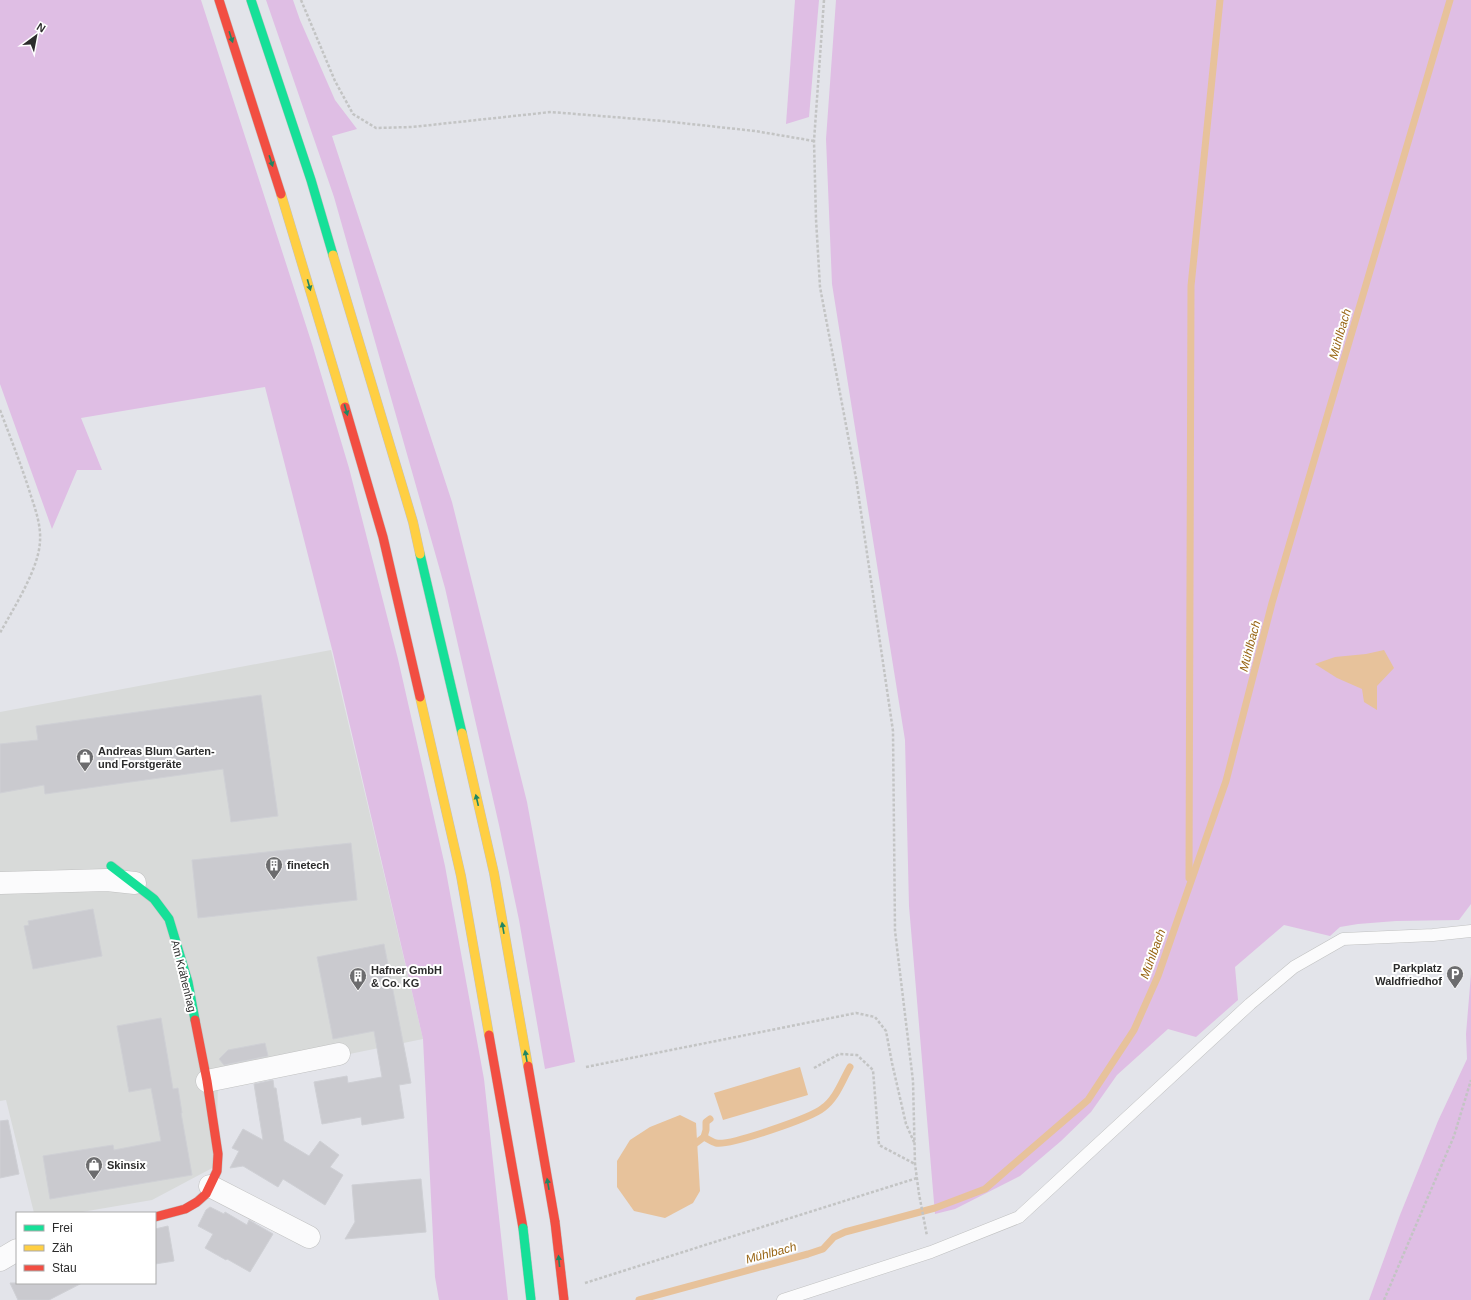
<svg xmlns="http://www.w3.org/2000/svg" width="1471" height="1300" font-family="Arial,sans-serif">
<rect width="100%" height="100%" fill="#e3e4ea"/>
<path fill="#d8dad9" d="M331,650l92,389 -205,42 -2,85 -64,34 -76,13h-42l-28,-113 -6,1v-389z"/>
<g fill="#dfbee4">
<path d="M0,0h201l111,344 37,124 49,191 47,207 39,213 24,221h-69l-4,-23 -12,-238 -90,-386 -68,-266 -184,31 21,52h-25l-25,59 -52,-145z"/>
<path d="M266,0h27l7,20 35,80 22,29 -25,7 120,366 75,300 48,260 -30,7 -26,-149 -20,-95 -54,-237 -111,-391z"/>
<path d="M795,0h24l-10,117 -23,7z"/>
<path d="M836,0h635v904l-12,16 -63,1 -38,3 -18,3 -10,9 -46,-11 -49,42 3,33 -42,37 -28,-8 -51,46 -26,37 -30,29 -41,35 -65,33 -20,5 -26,-308 -4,-166 -73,-456 -6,-145z"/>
<path d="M1471,974v326h-102l31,-85 38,-94 29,-62 -1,-25z"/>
</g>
<g fill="#e7c29b">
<path d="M1384,650l10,18 -17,18v24l-13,-8 -2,-13 -25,-11 -22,-14 20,-7 31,-3z"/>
<path d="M800,1067l8,28 -85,25 -9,-27z"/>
<path d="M680,1115l16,8 4,68 -7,12 -28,15 -31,-7 -17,-24v-26l13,-21 20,-13z"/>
</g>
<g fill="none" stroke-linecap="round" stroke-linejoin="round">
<g stroke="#e7c29b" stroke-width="7">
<path d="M1189,878l2,-592 29,-286"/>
<path d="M704,1137l2,-7v-8l4,-3"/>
<path d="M696,1143l8,-6c4,2 8,5 12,6 13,3 95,-25 107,-35 13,-9 19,-27 27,-41"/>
<path d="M639,1300l169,-46 15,-5 11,-12 11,-5 90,-24 50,-19 103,-89 46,-70 24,-54 68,-195 46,-178 178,-603"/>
</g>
</g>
<g fill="#cacacf" stroke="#cfd0d5">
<path d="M261,695l17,121 -47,6 -8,-53 -178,25 -1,-9 -44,8v-49l38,-4 -2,-14z"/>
<path d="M351,843l6,57 -159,18 -6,-58z"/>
<path d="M93,909l9,47 -69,13 -9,-43 5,-1 -1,-4z"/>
<path d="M384,944l27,139 -12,2 5,33 -42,7 -1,-8 -39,7 -8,-42 33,-6 1,7 34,-6 -8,-46 -41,8 -16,-82z"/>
<path d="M161,1018l12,71 5,-1 4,25h-1l11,62 -142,24 -7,-43 70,-11 1,5 47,-9 -10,-53 -22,4 -12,-66z"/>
<path d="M265,1043l3,13 -44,9 -5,-6 9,-9z"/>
<path d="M273,1080l1,8h2l8,53 25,15 11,-15 19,14 -9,12 13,8 -18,30 -42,-26 -5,8 -35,-21 -13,2 9,-17 -7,-3 11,-19 20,11 -9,-56z"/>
<path d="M8,1120l11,54 -19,4v-57z"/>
<path d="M421,1179l5,53 -81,7 10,-17 -3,-37z"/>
<path d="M210,1207l14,7 1,-2 22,13 2,-5 24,14 -23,38 -23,-13 -1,1 -21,-12 8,-14 -15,-8 8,-16z"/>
<path d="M168,1226l6,35 -19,3v-35z"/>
<path d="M10,1283h72l-33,17h-31z"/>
</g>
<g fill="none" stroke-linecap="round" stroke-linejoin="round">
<g stroke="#c0c1c1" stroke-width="13">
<path id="lane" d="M783,1300l148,-48 88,-35 231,-213 44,-37 49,-28 90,-4 38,-4"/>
</g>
<g stroke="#c0c1c1" stroke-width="23">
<g id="street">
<path d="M0,883l107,-3 28,3"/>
<path d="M207,1081l132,-27"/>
<path d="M210,1186l99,51"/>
<path d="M0,1260l17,-10"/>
</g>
</g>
<g stroke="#c0c1c1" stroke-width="10">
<g id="fast">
<path d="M251,0l60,180 22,75"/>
<path d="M420,554l42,179"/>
<path d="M111,866l43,33 15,20 19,63 7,38"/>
</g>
</g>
<g stroke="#c0c1c1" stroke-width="10">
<g id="slow">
<path d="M281,194l64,213"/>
<path d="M333,255l80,267 7,32"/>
<path d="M420,697l41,179 28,159"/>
<path d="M462,733l32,140 34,193"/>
</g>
</g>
<g stroke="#c0c1c1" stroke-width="10">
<g id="jam">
<path d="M219,0l62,194"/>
<path d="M345,407l38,130 37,160"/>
<path d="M489,1035l34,193"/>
<path d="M528,1066l27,156"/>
<path d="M155,1217l30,-8 12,-7 9,-8 11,-23 1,-17 -11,-73 -12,-61"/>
</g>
</g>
<g stroke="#c3c4c4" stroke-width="2.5" stroke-dasharray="3 2" stroke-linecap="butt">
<path d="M301,0l34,81 18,33 23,14 36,-1 139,-15 112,9 92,10 59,10"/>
<path d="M824,0l-10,141 2,78 4,68 36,191 37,253 2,200 18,150 2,83 4,30 8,42"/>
<path d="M0,410c11,29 22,57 31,86 5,15 10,30 9,45 -1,28 -27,68 -40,92"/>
<path d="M586,1067l270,-54 19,4 11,14 6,32 14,61 8,18"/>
<path d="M814,1068l25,-14 18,1 16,15 6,75 36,19"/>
<path d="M585,1283l332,-105"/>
<path d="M1384,1300l70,-164 17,-56"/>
</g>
<use href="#lane" stroke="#fbfbfc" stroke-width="12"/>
<use href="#street" stroke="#fbfbfc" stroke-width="22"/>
<use href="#fast" stroke="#16e098" stroke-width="9"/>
<use href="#slow" stroke="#ffcf43" stroke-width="9"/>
<use href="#jam" stroke="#f24e42" stroke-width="9"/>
<g stroke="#bfbfc1" stroke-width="10" stroke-linecap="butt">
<path id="fast-bridge" d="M523,1228l8,72"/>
</g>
<g stroke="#bfbfc1" stroke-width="10" stroke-linecap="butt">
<path id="jam-bridge" d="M555,1222l9,78"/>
</g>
<use href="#fast-bridge" stroke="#16e098" stroke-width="9"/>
<use href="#jam-bridge" stroke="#f24e42" stroke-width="9"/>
</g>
<defs><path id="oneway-solid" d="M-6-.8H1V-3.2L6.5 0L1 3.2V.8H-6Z"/></defs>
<g fill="#218662">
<use href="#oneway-solid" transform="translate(231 37) rotate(72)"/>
<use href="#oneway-solid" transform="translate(271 161) rotate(72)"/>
<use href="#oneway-solid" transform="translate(309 285) rotate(74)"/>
<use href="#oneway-solid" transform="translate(346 410) rotate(74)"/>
<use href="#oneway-solid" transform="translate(477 800) rotate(-103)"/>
<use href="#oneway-solid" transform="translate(503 928) rotate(-100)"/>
<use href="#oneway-solid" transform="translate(526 1056) rotate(-100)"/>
<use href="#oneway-solid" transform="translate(548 1184) rotate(-100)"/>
<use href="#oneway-solid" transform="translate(559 1261) rotate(-96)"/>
</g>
<defs>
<g id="shop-pin" transform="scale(0.9)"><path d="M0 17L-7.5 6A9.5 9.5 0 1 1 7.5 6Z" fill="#6c6c6e" stroke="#fff"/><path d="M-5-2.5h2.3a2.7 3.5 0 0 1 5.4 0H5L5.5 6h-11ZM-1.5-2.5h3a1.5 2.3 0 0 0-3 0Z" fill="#fff"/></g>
<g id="building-pin" transform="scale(0.9)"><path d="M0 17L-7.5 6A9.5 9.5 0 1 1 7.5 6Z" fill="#6c6c6e" stroke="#fff"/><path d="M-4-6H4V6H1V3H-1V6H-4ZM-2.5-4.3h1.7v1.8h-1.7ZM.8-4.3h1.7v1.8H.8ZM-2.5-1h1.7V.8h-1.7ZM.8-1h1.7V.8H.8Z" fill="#fff"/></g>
<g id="parking-pin" transform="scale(0.9)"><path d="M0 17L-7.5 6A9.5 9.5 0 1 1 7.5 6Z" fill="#6c6c6e" stroke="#fff"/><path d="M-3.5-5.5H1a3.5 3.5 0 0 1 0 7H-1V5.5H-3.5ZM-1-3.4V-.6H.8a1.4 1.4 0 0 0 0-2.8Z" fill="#fff"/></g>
</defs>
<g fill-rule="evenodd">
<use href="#shop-pin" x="85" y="757"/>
<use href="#building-pin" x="274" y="865"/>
<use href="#parking-pin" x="1455" y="974"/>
<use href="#building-pin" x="358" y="976"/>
<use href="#shop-pin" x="94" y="1165"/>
</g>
<g text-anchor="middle" stroke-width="4" stroke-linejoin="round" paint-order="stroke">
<g font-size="11" font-weight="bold" fill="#2c2c2c" stroke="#fff" text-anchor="start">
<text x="98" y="755">Andreas Blum Garten-<tspan x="98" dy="13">und Forstgeräte</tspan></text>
<text x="287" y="869">finetech</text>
<text x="1442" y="972" text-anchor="end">Parkplatz<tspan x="1442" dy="13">Waldfriedhof</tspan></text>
<text x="371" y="974">Hafner GmbH<tspan x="371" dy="13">&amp; Co. KG</tspan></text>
<text x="107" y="1169">Skinsix</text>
</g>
<g font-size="11" fill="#2c2c2c" stroke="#fff">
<text transform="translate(184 976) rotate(76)" y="4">Am Krähenhag</text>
</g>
<g font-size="12" font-style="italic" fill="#986515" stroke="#fff">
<text transform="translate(1340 334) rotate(-74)" y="4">Mühlbach</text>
<text transform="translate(1250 646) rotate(-75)" y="4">Mühlbach</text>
<text transform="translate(1153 954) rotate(-70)" y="4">Mühlbach</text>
<text transform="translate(771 1253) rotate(-15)" y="4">Mühlbach</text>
</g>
</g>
<rect x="16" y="1212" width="140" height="72" fill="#ffffff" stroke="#ababab"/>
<rect x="24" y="1225" width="20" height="6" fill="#16e098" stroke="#ababab"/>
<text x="52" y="1232" font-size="12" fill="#2c2c2c">Frei</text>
<rect x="24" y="1245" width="20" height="6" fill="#ffcf43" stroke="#ababab"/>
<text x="52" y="1252" font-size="12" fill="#2c2c2c">Zäh</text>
<rect x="24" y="1265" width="20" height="6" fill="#f24e42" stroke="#ababab"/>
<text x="52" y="1272" font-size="12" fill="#2c2c2c">Stau</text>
<g transform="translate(36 36) rotate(32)" stroke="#ffffff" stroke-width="3" paint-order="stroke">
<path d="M0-3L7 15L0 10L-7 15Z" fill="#2c2c2c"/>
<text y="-6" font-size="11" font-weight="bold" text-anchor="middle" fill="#2c2c2c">N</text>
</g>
</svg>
